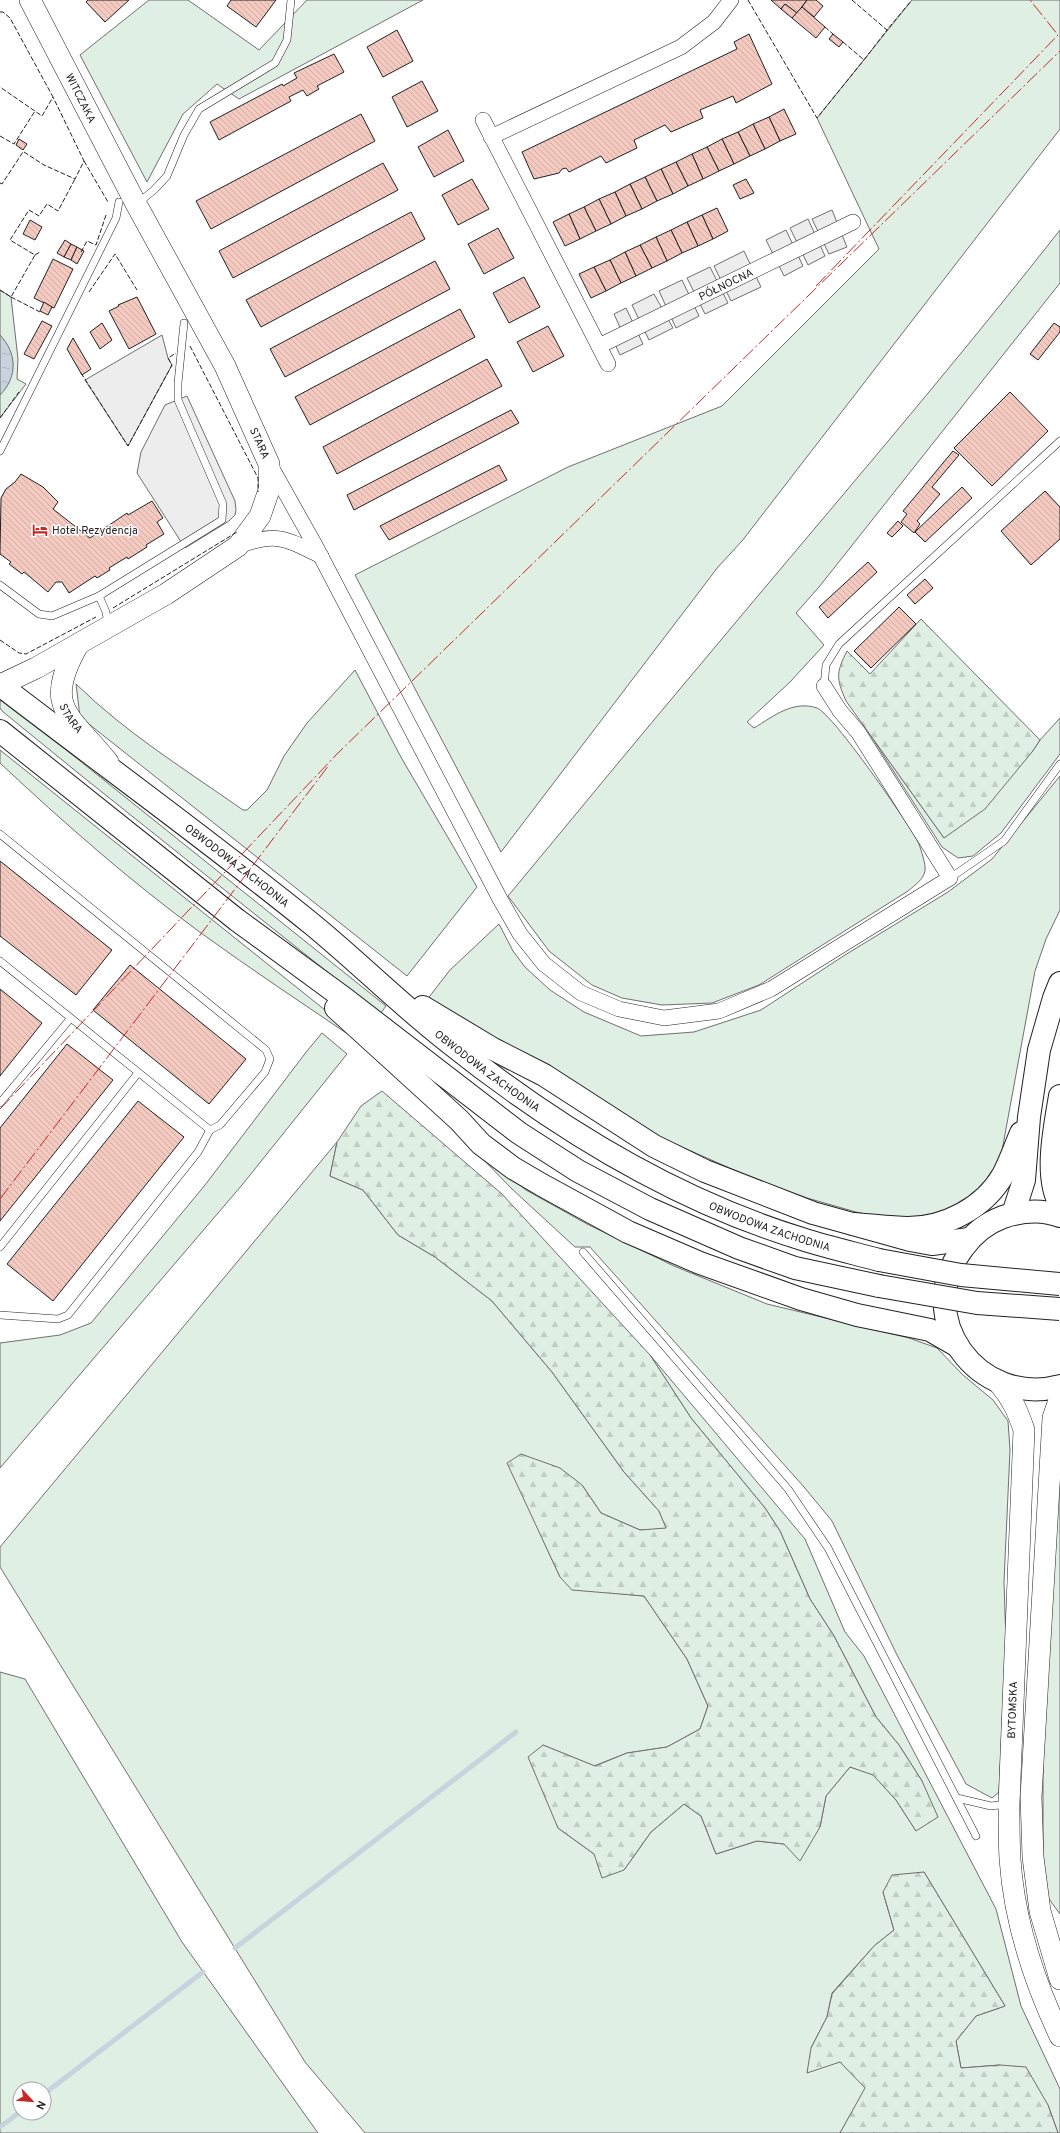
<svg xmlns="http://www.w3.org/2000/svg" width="1060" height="2133" font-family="Overpass,sans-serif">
<defs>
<pattern id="forest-firs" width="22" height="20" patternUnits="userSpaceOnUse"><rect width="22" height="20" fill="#e0efe3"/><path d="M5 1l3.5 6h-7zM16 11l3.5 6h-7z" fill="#c0cdc2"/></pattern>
<pattern id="water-ripples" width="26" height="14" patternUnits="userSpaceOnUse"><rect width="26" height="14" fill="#c7d3dd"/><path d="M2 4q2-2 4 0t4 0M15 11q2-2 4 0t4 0" fill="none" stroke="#abb5bd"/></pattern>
<pattern id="building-back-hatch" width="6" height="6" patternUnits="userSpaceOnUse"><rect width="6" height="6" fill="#f3c9c0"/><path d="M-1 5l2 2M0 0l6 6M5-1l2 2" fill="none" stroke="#d0aca5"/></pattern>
</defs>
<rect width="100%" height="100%" fill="#fff"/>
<g fill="#e0efe3" stroke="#6f6f6f" fill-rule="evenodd">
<path d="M149,0h39l71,50 48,-50h116l-184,99 -22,-15 -34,30 -36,68 -67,-127z"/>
<path d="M912,0h148v129l-318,412 -24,26 -217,285 -146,-277 213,-108 154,-61 157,-157 -62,-131z"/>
<path d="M1060,230v53l-241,304 -23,26 28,32 -34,37 -43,40 7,6c20,-12 39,-28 63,-20 16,6 93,117 102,136 2,6 7,20 6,27 -2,9 -10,14 -17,20l-149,94 -47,18 -50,2 -40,-7 -30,-13 -43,-34 -41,-55c64,-77 127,-154 192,-231 120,-144 244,-287 360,-435z"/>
<path d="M0,290l11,7 7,62 -1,20 9,5 -26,34z"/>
<path d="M355,670l47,89 75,128 -70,89 -327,-259 -4,-33c50,49 110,86 167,126h4l20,-20 17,-34 23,-33z"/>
<path d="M4,700l382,306 -6,8 -297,-237 -81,-66 -2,-3v-7z"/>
<path d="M1060,718v36l-59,79 -28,23 -15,2 -16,-11 -73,-114 75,105 88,-86 8,-12z"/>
<path d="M0,750l360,288 -2,3c-53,-36 -106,-71 -157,-108 -71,-52 -137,-110 -201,-170z"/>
<path d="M1060,776v134l-14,29 -11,32 -34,185 -12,23 -29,27 -42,13 -44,-3 -18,-4 -49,-14 -55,-20 -88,-39 -209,-122 -26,-20 21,-27 49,-46 14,27 12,16 25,23 34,22 57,24 53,-4 67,-22 84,-55 103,-63 44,-33z"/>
<path d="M322,1033l25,21 -105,131 -242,283v-125l60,-8 31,-12 114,-138 102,-134z"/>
<path d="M337,1142l-7,34 33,14 35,45 37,22 57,44 60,71 72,100 35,39 8,18 -27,1 -39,-17 -19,-28 -43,46 21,46 53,16 31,3 43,63 21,47 -8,23 -33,18 -40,6 -33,13 -51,-21 15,83 36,26 30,16 27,-38 33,-28 17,12 15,38 41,-13 27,3 36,-17 6,-31 24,-29 23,7 23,26 20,31 6,-50 -23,-36 -23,-28 -42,-81 -24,-37 -30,-68 -15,-23 -74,-90 -41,-63 155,184 40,93 19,24 132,253 25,97 39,83v44h-2l-10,-28 -48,-40 -39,3 -5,-27 20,-25 29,-10 -81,-134 -41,20 11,38 -20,16 -42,47 -5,24 -16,31 29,14 26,26 -26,45h-475l-60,-71 -305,-495v-20z"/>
<path d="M473,1149l53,41 61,34 87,42 93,38 142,34 28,10 26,27 30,25 15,21 2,29 -6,132 2,61 -7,149 -7,6 -26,-14 -69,-129 -65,-134 -28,-34 -214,-240h-15l-63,-58z"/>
<path d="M1060,1446v468l-14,-19 -3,-34v-160z"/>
<path d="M0,1672l25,7 157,263 136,191h-318zM20,2089h24v24h-24z"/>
</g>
<g fill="url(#forest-firs)" stroke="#6f6f6f">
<path d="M921,619l119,121 -8,12 -47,57 -41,29 -98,-137c-10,-23 -10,-28 1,-50l23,23z"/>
<path d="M382,1091l120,103 148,161 41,63 74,90 15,23 30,68 24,37 42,81 23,28 23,36 16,36 -22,14 -20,-31 -23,-25 -23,-8 -24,29 -6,31 -20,34 -16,-17 -27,-3 -41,13 -15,-38 -17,-12 -33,28 -27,38 -22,8 -8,-24 -36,-26 -30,-71 15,-12 52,21 32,-13 40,-6 33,-18 8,-23 -21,-47 -43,-63 -72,-6 -12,-13 -53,-114 14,-9 39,14 22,17 19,28 39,17 26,-2 -7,-17 -35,-39 -72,-100 -60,-71 -57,-44 -37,-22 -35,-45 -33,-14 7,-34 24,-36z"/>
<path d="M924,1872l81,134 -29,10 -20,25 5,27 39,-3 26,2 22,38 10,28h-218l25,-45 -25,-26 -33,11 4,-25 16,-31 5,-23 42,-48 20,-16 -11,-38 9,-17z"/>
</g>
<g fill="#ededed" stroke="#6f6f6f">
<path d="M832,210l15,37 -18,7 -17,-35z"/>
<path d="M808,219l17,37 -17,9 -18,-37z"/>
<path d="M786,230l17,36 -19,10 -18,-36z"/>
<path d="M744,251l17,36 -30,14 -17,-35z"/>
<path d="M710,267l18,36 -23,11 -18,-36z"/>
<path d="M682,280l17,36 -23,12 -17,-37z"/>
<path d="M654,294l19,34 -24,12 -17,-35z"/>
<path d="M626,308l17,36 -23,11 -7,-15 10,-6 -9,-20z"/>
<path d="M162,335l6,23 4,7 -44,81 -43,-66z"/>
<path d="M187,396l48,105 1,9 -1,5 -6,6 -44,27 -48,-75 4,-21 24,-47z"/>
</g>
<path fill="url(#water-ripples)" stroke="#6f6f6f" d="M0,335c17,18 18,42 0,60z"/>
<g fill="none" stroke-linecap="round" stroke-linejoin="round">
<g stroke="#c7d3dd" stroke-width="5">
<path d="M235,1948l281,-216"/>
<path d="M44,2094l159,-122"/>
<path d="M0,2127l20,-15"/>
</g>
</g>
<g fill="url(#building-back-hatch)" stroke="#222">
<path d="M88,0h41l-24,22 -19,-20z"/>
<path d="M231,0h45l-20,27 -29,-21z"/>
<path d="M771,0h36l-10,13 -12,-9 -4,5z"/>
<path d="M807,0h9l7,6 -9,11 -12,-10z"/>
<path d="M785,4l12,9 -5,5 -11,-9z"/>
<path d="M802,7l23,20 -9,11 -24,-20z"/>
<path d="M397,30l16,31 -30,16 -16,-30z"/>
<path d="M749,34l23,50 -36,19 -3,-7 -33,14 3,8 -32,14 -6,-7 -31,15 3,8 -31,15 -5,-7 -32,16 -3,-4 -4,1 -3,4 -25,6 -12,-27 215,-103 -3,-7z"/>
<path d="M833,34l10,8 -4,5 -10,-8z"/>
<path d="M334,54l10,18 -27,14 2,3 -12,7 -4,-6 -14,7 2,4 -72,39 -9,-18 72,-38 1,2 14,-8 -3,-5z"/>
<path d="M422,81l16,30 -31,16 -15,-30z"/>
<path d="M784,109l12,25 -16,7 -11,-24z"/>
<path d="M361,114l14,27 -164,88 -15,-28z"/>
<path d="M769,117l11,24 -15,8 -12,-25z"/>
<path d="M753,124l12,25 -15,7 -12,-24z"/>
<path d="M448,130l16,31 -30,16 -16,-30z"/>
<path d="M738,132l12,24 -16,8 -12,-25z"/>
<path d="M19,139l8,5 -4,6 -7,-5z"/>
<path d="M722,139l12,25 -15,7 -12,-24z"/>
<path d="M707,147l12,24 -16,8 -11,-25z"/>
<path d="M692,154l11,25 -15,7 -12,-24z"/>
<path d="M676,162l12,24 -15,8 -12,-25z"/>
<path d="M383,163l15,27 -165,88 -14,-27z"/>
<path d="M661,169l12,25 -16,7 -12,-24z"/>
<path d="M645,177l12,24 -15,8 -12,-25z"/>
<path d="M472,179l17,30 -31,16 -16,-30z"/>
<path d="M746,179l8,14 -14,6 -7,-14z"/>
<path d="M630,184l12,25 -16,7 -11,-24z"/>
<path d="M615,192l11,24 -15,8 -12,-25z"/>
<path d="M599,199l12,25 -15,7 -12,-24z"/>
<path d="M584,207l12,24 -16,8 -11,-25z"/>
<path d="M717,208l11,23 -15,8 -11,-24z"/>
<path d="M411,212l14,27 -164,88 -15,-27z"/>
<path d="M569,214l11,25 -15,7 -12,-24z"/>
<path d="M702,215l11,24 -15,7 -11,-24z"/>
<path d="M30,220l12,7 -7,13 -12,-6z"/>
<path d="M687,222l11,24 -16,7 -11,-23z"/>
<path d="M498,228l16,30 -30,16 -16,-30z"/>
<path d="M671,230l11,23 -15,8 -11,-24z"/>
<path d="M656,237l11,24 -15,7 -12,-23z"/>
<path d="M65,240l6,4 -7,13 -7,-4z"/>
<path d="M71,244l6,3 -6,13 -7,-3z"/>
<path d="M640,245l12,23 -16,8 -11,-24z"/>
<path d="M77,247l7,4 -7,13 -6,-4z"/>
<path d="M625,252l11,24 -15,7 -11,-23z"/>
<path d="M53,259l20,10 -19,39 -20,-10z"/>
<path d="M610,260l11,23 -15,8 -12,-24z"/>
<path d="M435,261l15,28 -165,88 -15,-28z"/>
<path d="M594,267l12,24 -15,7 -12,-24z"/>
<path d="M524,277l16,30 -31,16 -16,-30z"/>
<path d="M137,297l19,37 -27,15 -20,-38 10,-5 -1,-1z"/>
<path d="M44,302l8,5 -4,8 -8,-4z"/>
<path d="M460,309l15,28 -165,88 -15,-28z"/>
<path d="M42,321l10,5 -18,33 -10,-5z"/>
<path d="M102,323l10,17 -12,9 -10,-17z"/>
<path d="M1054,323l6,4v5l-22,28 -8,-6z"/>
<path d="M548,326l16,30 -31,16 -16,-30z"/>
<path d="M73,338l18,31 -9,6 -15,-26z"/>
<path d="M487,359l15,27 -165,88 -14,-27z"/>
<path d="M1010,392l38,39 -56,55 -38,-38z"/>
<path d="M511,410l8,13 -165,87 -7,-15z"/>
<path d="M953,451l6,4 -27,32 8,7 -23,27 3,3 -6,9 -13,-11 6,-8 -4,-3z"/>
<path d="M499,465l8,15 -118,60 -9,-14z"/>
<path d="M21,474l22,13 15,15 -5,7 37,29 37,-25 1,2 24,-14 11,17 -6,4 7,12 -18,11 1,2 -19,12 -1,-2 -18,11 1,2 -13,8 -2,-2 -26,17 -7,-11h-6l-8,10 -24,-20 -2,2 -13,-10 2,-2 -11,-8 1,-56 5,-9 9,-7z"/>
<path d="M962,487l10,11 -47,44 -10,-10z"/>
<path d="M1045,491l15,16v32l-29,26 -30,-34z"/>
<path d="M898,521l5,5 -11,11 -5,-4z"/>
<path d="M868,562l9,10 -49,46 -9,-11z"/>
<path d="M925,579l8,9 -18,16 -8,-9z"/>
<path d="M899,607l17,17 -45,44 -17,-17z"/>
<path d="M0,861l112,89 -36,45 -76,-59z"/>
<path d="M130,965l116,94 -37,45 -116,-94z"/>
<path d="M0,989l42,34 -42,53z"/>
<path d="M67,1044l46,36 -113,141v-93z"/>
<path d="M138,1101l46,36 -131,164 -46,-37z"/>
</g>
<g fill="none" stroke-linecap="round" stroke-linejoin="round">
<g stroke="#222" stroke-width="8">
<g id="lane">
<path d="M138,203l16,-13 13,-14 17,-41 15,-26 76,-46 12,-23 4,-40"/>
<path d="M0,451l116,-233 3,-16"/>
<path d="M0,585l39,29 13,2 47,-20 123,-76 1,-16 -45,-104v-17l6,-60"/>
<path d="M99,596l7,16 2,12"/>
<path d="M824,686l2,-21 13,-21 221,-203"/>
<path d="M0,834l266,216 4,9 -5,13 -45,53 -10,5 -210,-169"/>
<path d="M950,878l54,-37 56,-77"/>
<path d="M0,1103l70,-84"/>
<path d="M0,1247l138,-174"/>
<path d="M583,1252l205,237 40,59 148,288"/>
<path d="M0,1315l58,4 10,-4 130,-163 12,-22"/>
<path d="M957,1798l34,8 16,-2"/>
</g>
</g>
<g stroke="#222" stroke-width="16">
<g id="street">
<path d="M483,120l125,244"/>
<path d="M491,137l190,-90 33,-25 17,-22"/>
<path id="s1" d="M599,346l254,-124"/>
<path d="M270,465l46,82 184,352 20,35 24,30 37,29 38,16 45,9 55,-7 52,-22 179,-111 -92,-146 -18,-21 -16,-25"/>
<path d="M238,546c39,-14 47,-8 83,10"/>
</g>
</g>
<g stroke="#222" stroke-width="22">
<g id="secondary">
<path id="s2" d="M78,645c-36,63 -8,70 30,117"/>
<path d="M0,685l36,-17 130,-74 72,-48 22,-30 9,-26v-26l-44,-98 -90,-164 -105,-202"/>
<path d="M999,1383c13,15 19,29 25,47l-15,374c0,18 0,37 1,55 4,61 24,122 50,177"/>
<path d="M1060,1397l-7,21 -22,379 2,60 7,54 20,68"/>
</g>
</g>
<g stroke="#222" stroke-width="24">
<g id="primary">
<path id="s3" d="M0,685c104,80 211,157 313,240 45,37 87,79 133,115 106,85 225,159 356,199 25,8 51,14 77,21"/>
<path d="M0,731l237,189 108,79 174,134 59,38 72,38 89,39 56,20 84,18"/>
<path d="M423,1007l70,42 51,26 110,71 51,25 108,42 97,27 22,4 37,-5"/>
<path d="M336,1008l123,112 22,24 32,24 29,17 86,47 72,31 101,36 56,16 73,15 26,15"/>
<path d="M1060,1216c-18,-7 -39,-5 -57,1 -16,6 -30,17 -40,31 -52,69 15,160 97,138"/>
</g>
</g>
<g stroke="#222" stroke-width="24">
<g id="highway">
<path d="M1060,1096c-5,31 -16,80 0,108"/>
<path d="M1013,1214l11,-34 5,-63 10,-67 15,-52 6,-15"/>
<path d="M853,1224c18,1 37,4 55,4 37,0 76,-20 95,-53 7,-13 12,-28 18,-42"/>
</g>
</g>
<use href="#lane" stroke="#fff" stroke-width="7"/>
<use href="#street" stroke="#fff" stroke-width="15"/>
<use href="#secondary" stroke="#fff" stroke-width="21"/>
<use href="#primary" stroke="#fff" stroke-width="22"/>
<use href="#highway" stroke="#fff" stroke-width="22"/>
<g stroke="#222" stroke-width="24" stroke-linecap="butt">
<g id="primary-bridge">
<path d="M879,1260l82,15 99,9"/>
<path d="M879,1286l98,17 83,6"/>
</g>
</g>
<use href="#primary-bridge" stroke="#fff" stroke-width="22"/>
<g stroke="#222" stroke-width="1" stroke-dasharray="5 2" stroke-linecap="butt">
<path d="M748,0l69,118 47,-58"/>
<path d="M852,0l35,30 24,-29"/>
<path d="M0,12h3l7,6 43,79 -11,19 -42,-29"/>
<path d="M825,27l8,7"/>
<path d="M843,42l21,18 23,-30"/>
<path d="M0,136l14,8 21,-33"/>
<path d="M24,152l20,13 31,14 9,-18 -31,-64"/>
<path d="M84,161l24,41"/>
<path d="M0,183l2,1 21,-32"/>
<path d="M81,252l6,-11 9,4 10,-30"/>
<path d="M35,255l5,-3"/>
<path d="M0,290l11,7 24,-42 -25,-15 19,-30 10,6 8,-12 11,7 17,-32"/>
<path d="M89,292l26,-38 22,36"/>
<path d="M11,297l29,15"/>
<path d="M190,346l68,132v14"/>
<path d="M81,373l47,73 44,-81 -4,-7 8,-5"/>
<path d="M0,418l19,-26"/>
<path d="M113,608l124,-76"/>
<path d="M0,640l19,13 7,1 70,-37"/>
</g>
<g stroke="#c62828" stroke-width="1" stroke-dasharray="14 3 2 3" stroke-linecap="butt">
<path d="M816,286l242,-251 -28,-35"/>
<path d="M0,1109l337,-355 723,-703"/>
<path d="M0,1199l329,-434"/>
</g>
</g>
<defs>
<g id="hotel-bare" transform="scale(1.2)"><path d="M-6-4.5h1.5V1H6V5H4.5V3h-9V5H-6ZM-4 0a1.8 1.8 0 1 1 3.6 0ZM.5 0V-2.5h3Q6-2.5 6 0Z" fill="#c62828" stroke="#fff" stroke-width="2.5" paint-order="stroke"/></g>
</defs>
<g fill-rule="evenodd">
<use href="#hotel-bare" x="40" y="530"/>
</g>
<g text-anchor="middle" stroke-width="3" stroke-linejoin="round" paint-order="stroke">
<g font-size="11" fill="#222" stroke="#fff">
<text transform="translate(81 98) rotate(63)" y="4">WITCZAKA</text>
<text dy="4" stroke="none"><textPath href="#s1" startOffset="141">PÓŁNOCNA</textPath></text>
<text transform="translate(260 443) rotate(66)" y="4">STARA</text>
<text dy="4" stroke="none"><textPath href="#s2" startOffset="79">STARA</textPath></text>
<text dy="4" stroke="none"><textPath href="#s3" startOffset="298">OBWODOWA ZACHODNIA</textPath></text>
<text dy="4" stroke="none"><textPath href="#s3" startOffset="622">OBWODOWA ZACHODNIA</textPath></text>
<text dy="4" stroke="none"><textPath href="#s3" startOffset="946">OBWODOWA ZACHODNIA</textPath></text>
<text transform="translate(1012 1710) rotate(-88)" y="4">BYTOMSKA</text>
</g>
<g font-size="11" fill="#222" stroke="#fff" text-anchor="start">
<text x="52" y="534">Hotel Rezydencja</text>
</g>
</g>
<g transform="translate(32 2101) rotate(116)"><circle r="19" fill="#ffffff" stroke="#a7a7a7"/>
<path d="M0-3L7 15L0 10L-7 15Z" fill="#c62828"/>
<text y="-6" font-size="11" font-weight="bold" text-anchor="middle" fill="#222222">N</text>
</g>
</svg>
